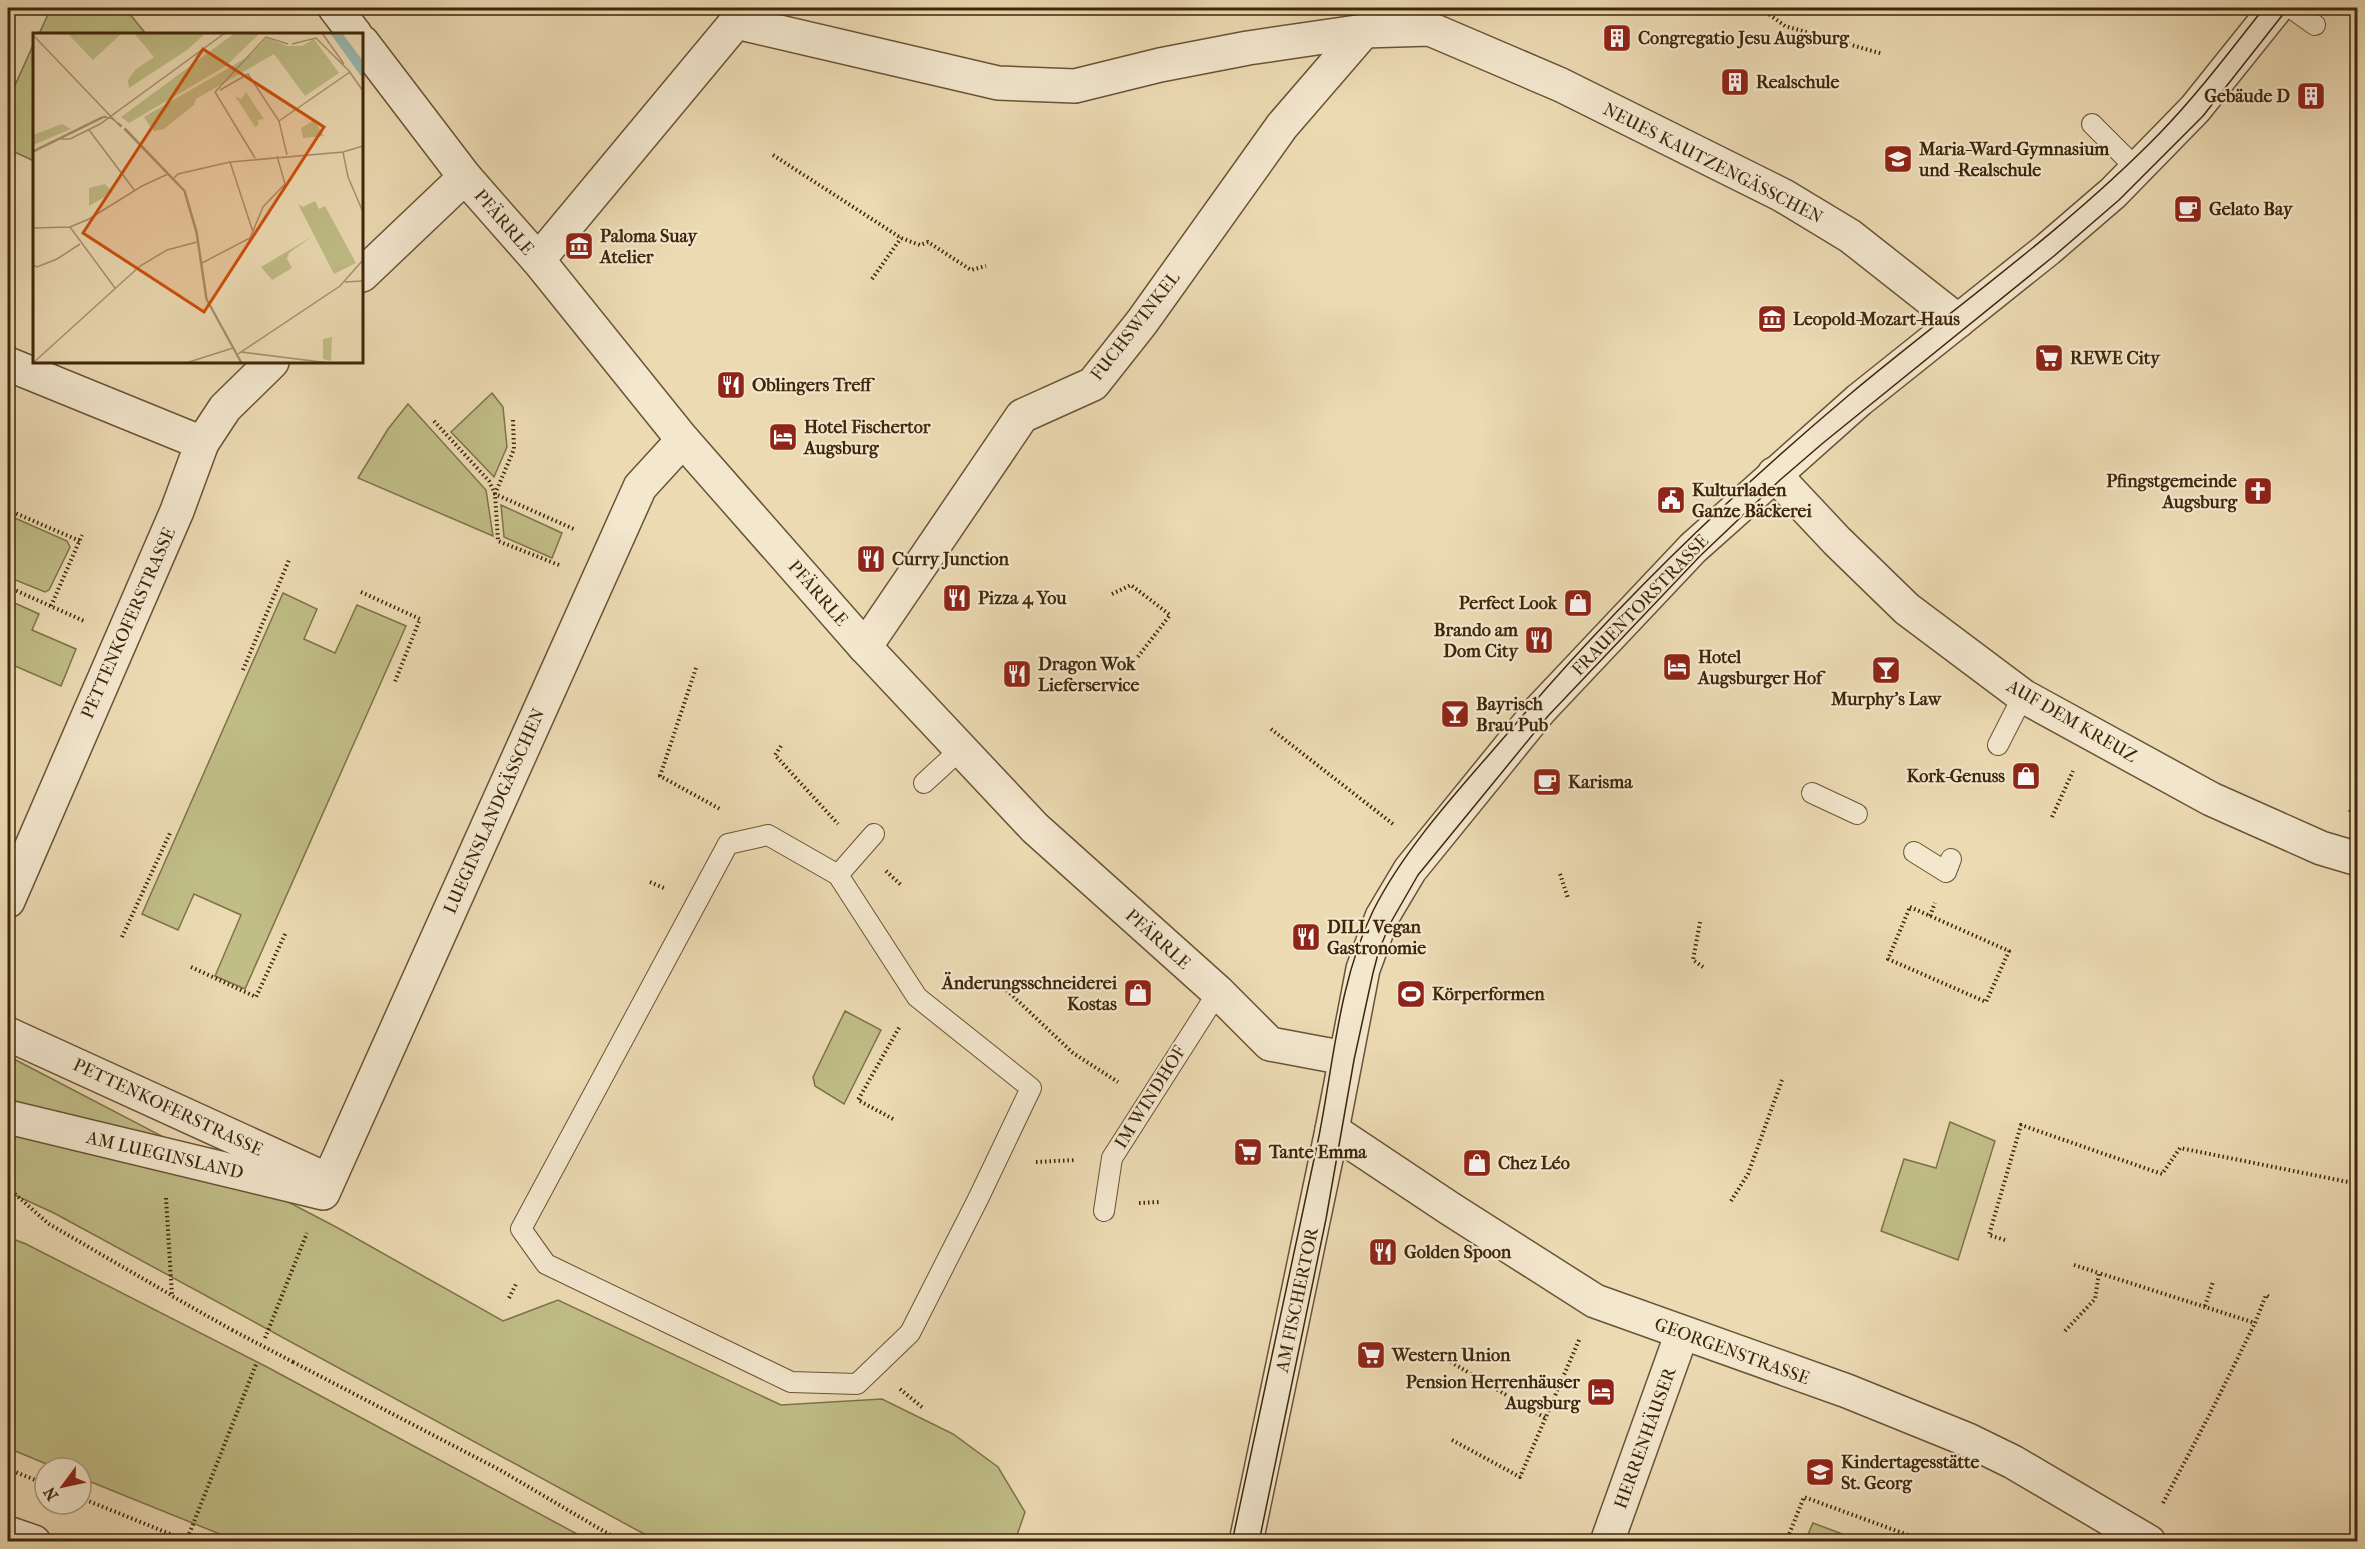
<svg xmlns="http://www.w3.org/2000/svg" width="2365" height="1549" font-family="'IM FELL French Canon',serif">
<rect width="100%" height="100%" fill="#ecdab3"/>
<filter id="stains"><feTurbulence type="fractalNoise" baseFrequency=".00333" numOctaves="4"/><feColorMatrix values="0 0 0 0 .2 0 0 0 0 .09 0 0 0 0 .02 0 0 0 .5 -.17"/></filter>
<radialGradient id="worn" r=".72"><stop offset=".6" stop-color="#630" stop-opacity="0"/><stop offset="1" stop-color="#630" stop-opacity=".3"/></radialGradient>
<g fill="#c0bd87" stroke="#7f7248" stroke-width="1.5">
<path d="M51,8h74l21,26h-107z"/>
<path d="M34,43v118l-26,-12v-48z"/>
<path d="M492,393l11,14 4,40 -13,30 -43,-45z"/>
<path d="M408,404l78,86 7,46 -135,-58 30,-49z"/>
<path d="M501,505l61,28 -10,25 -48,-21z"/>
<path d="M8,515l59,26 3,6 -21,43 -4,2 -37,-15z"/>
<path d="M283,593l34,16 -13,30 31,14 22,-48 49,21 -161,363 -30,-13 26,-61 -47,-21 -16,36 -36,-16z"/>
<path d="M8,600l31,14 -7,16 44,19 -15,37 -53,-23z"/>
<path d="M845,1011l36,19 -37,74 -29,-18 -2,-9z"/>
<path d="M8,1056l330,172 165,93 55,-21 223,105 101,-6 71,35 45,33 27,45 -10,29h-358l-603,-328 -46,-21z"/>
<path d="M1950,1122l45,19 -37,119 -77,-29 23,-72 32,9z"/>
<path d="M8,1237l18,7 241,123 323,174h-353l-156,-63v-10h-25l-48,-20z"/>
<path d="M1813,1523l48,18h-56z"/>
</g>
<g fill="none" stroke-linecap="round" stroke-linejoin="round">
<g stroke="#6a5334" stroke-width="22">
<g id="service">
<path d="M2291,8l24,17"/>
<path d="M2092,124l45,45"/>
<path d="M1998,745l25,-49"/>
<path d="M924,783l37,-34"/>
<path d="M1812,793l45,21"/>
<path d="M1914,852l32,20 5,-13"/>
<path d="M838,875l79,122 114,91 -53,111 -68,134 -53,51 -66,-2 -245,-118 -25,-35 207,-385 40,-9 70,40 36,-41"/>
<path d="M1104,1211l8,-53 106,-166"/>
</g>
</g>
<g stroke="#6a5334" stroke-width="36">
<g id="minor">
<path d="M335,8l20,26"/>
<path d="M362,42l103,135 73,83 145,180 182,207 170,181 183,164 52,52 75,14"/>
<path d="M538,260l198,-238 262,61 77,3 85,-21 88,-17 116,-17 66,-2 131,56 221,110 68,41 108,85"/>
<path d="M362,275l103,-98"/>
<path d="M8,364l194,79"/>
<path d="M1774,474l63,67 70,68 116,87 188,103 110,49 37,11"/>
<path d="M865,647l157,-231 71,-32 49,-62 140,-196 82,-95"/>
<path d="M8,901l169,-390 25,-68 23,-35 47,-46"/>
<path d="M8,1034l311,142"/>
<path d="M8,1117l315,76 317,-706 43,-47"/>
<path d="M1332,1130l117,78 146,93 252,90 121,49 45,22 136,80"/>
<path d="M1246,1542l86,-412 31,-161 19,-52 28,-47 130,-160 153,-162 166,-148 189,-151 65,-56 82,-84 81,-101"/>
<path d="M1607,1542l75,-209"/>
</g>
</g>
<g stroke="#6a5334" stroke-width="36">
<path id="tertiary" d="M8,1533l26,9"/>
</g>
<g stroke="#3e260a" stroke-width="4" stroke-dasharray="1.5 3" stroke-linecap="butt">
<path d="M1763,8l7,7 15,11 98,28"/>
<path d="M773,155l128,83 19,7 8,-3 43,28 15,-4"/>
<path d="M872,279l29,-41"/>
<path d="M513,420l1,29 -19,45 3,47 61,24"/>
<path d="M434,421l55,60 6,13 81,36"/>
<path d="M8,510l72,31"/>
<path d="M8,587l76,34"/>
<path d="M361,592l59,27 -26,65"/>
<path d="M1112,594l19,-9 39,30 -33,43"/>
<path d="M51,606l31,-71"/>
<path d="M696,668l-36,108 60,33"/>
<path d="M243,670l46,-110"/>
<path d="M1271,729l122,95"/>
<path d="M781,746l-6,9 63,69"/>
<path d="M2350,812l8,-25"/>
<path d="M2052,817l21,-46"/>
<path d="M886,871l15,14"/>
<path d="M1560,874l8,24"/>
<path d="M650,882l16,7"/>
<path d="M1910,907l99,44 -23,51 -98,-43z"/>
<path d="M1930,916l5,-13"/>
<path d="M1700,922l-7,38 10,7"/>
<path d="M122,937l48,-104"/>
<path d="M191,967l65,30 30,-65"/>
<path d="M1000,984l73,69 45,29"/>
<path d="M893,1119l-35,-19 42,-74"/>
<path d="M1036,1162l40,-2"/>
<path d="M8,1188l41,36 122,71"/>
<path d="M166,1198l6,98 60,34"/>
<path d="M1731,1201l17,-27 34,-94"/>
<path d="M1139,1203l21,-1"/>
<path d="M2005,1240l-16,-5 32,-110 141,49 18,-26 178,36"/>
<path d="M2074,1265l25,8"/>
<path d="M509,1298l8,-16"/>
<path d="M2205,1306l8,-24"/>
<path d="M2065,1331l30,-32 4,-26 156,50 11,-28 5,3"/>
<path d="M265,1338l42,-105"/>
<path d="M1439,1355l106,63"/>
<path d="M293,1362l207,108 122,72"/>
<path d="M900,1389l23,19"/>
<path d="M2353,1411l5,-7"/>
<path d="M1452,1440l68,37 59,-137"/>
<path d="M8,1469l37,15"/>
<path d="M81,1498l109,44"/>
<path d="M2163,1503l49,-93 43,-87"/>
<path d="M186,1542l71,-180"/>
<path d="M1786,1542l18,-45 123,45"/>
</g>
<use href="#service" stroke="#f3e7ce" stroke-width="20"/>
<use href="#minor" stroke="#f3e7ce" stroke-width="33"/>
<use href="#tertiary" stroke="#f3e7ce" stroke-width="33"/>
<g stroke="#3e260a" stroke-width="1.5">
<path d="M1232,1542c29,-136 59,-271 87,-406 15,-76 20,-155 54,-225 33,-66 92,-128 140,-184 102,-121 215,-230 336,-332 104,-87 215,-164 310,-261 38,-39 71,-83 105,-126"/>
<path d="M1259,1542l67,-323 28,-159 19,-87 6,-23 12,-28 27,-47 130,-159 152,-160 80,-76 43,-37 231,-187 65,-56 84,-84 85,-108"/>
</g>
<path stroke="#3e260a" stroke-width="4" stroke-dasharray="1.5 3" stroke-linecap="butt" d="M232,1330l61,32"/>
</g>
<defs>
<g id="building-square" transform="scale(1.5)"><rect x="-9" y="-9" width="18" height="18" rx="4" fill="#8f2418" stroke="#f3e7ce"/><path d="M-4-6H4V6H1V3H-1V6H-4ZM-2.5-4.3h1.7v1.8h-1.7ZM.8-4.3h1.7v1.8H.8ZM-2.5-1h1.7V.8h-1.7ZM.8-1h1.7V.8H.8Z" fill="#fff"/></g>
<g id="school-square" transform="scale(1.5)"><rect x="-9" y="-9" width="18" height="18" rx="4" fill="#8f2418" stroke="#f3e7ce"/><path d="M0-5L7-2L0 1L-7-2ZM-4 1L0 2.5L4 1V4Q0 6-4 4Z" fill="#fff"/></g>
<g id="cafe-square" transform="scale(1.5)"><rect x="-9" y="-9" width="18" height="18" rx="4" fill="#8f2418" stroke="#f3e7ce"/><path d="M-5.5-4.5H6V0H3Q3 3.5 0 3.5H-2.5Q-5.5 3.5-5.5 0ZM3-3.2v2h1.7v-2ZM-6 4.5H4V6H-6Z" fill="#fff"/></g>
<g id="museum-square" transform="scale(1.5)"><rect x="-9" y="-9" width="18" height="18" rx="4" fill="#8f2418" stroke="#f3e7ce"/><path d="M0-6L6-3V-2H-6V-3ZM-5-1h2V3h-2ZM-1-1h2V3h-2ZM3-1h2V3H3ZM-6 4H6V6H-6Z" fill="#fff"/></g>
<g id="supermarket-square" transform="scale(1.5)"><rect x="-9" y="-9" width="18" height="18" rx="4" fill="#8f2418" stroke="#f3e7ce"/><path d="M-6-5.5h2.5l.6 2H6L4.5 2H-2.5L-4.4-4H-6ZM-1.5 3.2a1.3 1.3 0 1 0 .1 0ZM3 3.2a1.3 1.3 0 1 0 .1 0Z" fill="#fff"/></g>
<g id="restaurant-square" transform="scale(1.5)"><rect x="-9" y="-9" width="18" height="18" rx="4" fill="#8f2418" stroke="#f3e7ce"/><path d="M-5-6h1v4h1v-4h1v4h1v-4h1v5L-1.5 .5V6h-2V.5L-5-1ZM5-6V6H3V1.5H1.5Q1.5-4 5-6Z" fill="#fff"/></g>
<g id="hotel-square" transform="scale(1.5)"><rect x="-9" y="-9" width="18" height="18" rx="4" fill="#8f2418" stroke="#f3e7ce"/><path d="M-6-4.5h1.5V1H6V5H4.5V3h-9V5H-6ZM-4 0a1.8 1.8 0 1 1 3.6 0ZM.5 0V-2.5h3Q6-2.5 6 0Z" fill="#fff"/></g>
<g id="church-square" transform="scale(1.5)"><rect x="-9" y="-9" width="18" height="18" rx="4" fill="#8f2418" stroke="#f3e7ce"/><path d="M-1.2-6h2.4v3.5h3.3v2.4h-3.3V6h-2.4V-.1h-3.3v-2.4h3.3Z" fill="#fff"/></g>
<g id="civic-square" transform="scale(1.5)"><rect x="-9" y="-9" width="18" height="18" rx="4" fill="#8f2418" stroke="#f3e7ce"/><path d="M-.6-6.5H3V-4.5H.6V-3L4-1V1h2V6H-6V1h2V-1L-.6-3ZM-1.2 2.5V6h2.4V2.5Z" fill="#fff"/></g>
<g id="shop-square" transform="scale(1.5)"><rect x="-9" y="-9" width="18" height="18" rx="4" fill="#8f2418" stroke="#f3e7ce"/><path d="M-5-2.5h2.3a2.7 3.5 0 0 1 5.4 0H5L5.5 6h-11ZM-1.5-2.5h3a1.5 2.3 0 0 0-3 0Z" fill="#fff"/></g>
<g id="bar-square" transform="scale(1.5)"><rect x="-9" y="-9" width="18" height="18" rx="4" fill="#8f2418" stroke="#f3e7ce"/><path d="M-6-5H6L.8 .8V4.5H3.5V6h-7V4.5H-.8V.8Z" fill="#fff"/></g>
<g id="stadium-square" transform="scale(1.5)"><rect x="-9" y="-9" width="18" height="18" rx="4" fill="#8f2418" stroke="#f3e7ce"/><path d="M0-5a6.5 5 0 1 0 0 10a6.5 5 0 1 0 0-10ZM-3.5-1.8h7v3.6h-7Z" fill="#fff"/></g>
</defs>
<g fill-rule="evenodd">
<use href="#building-square" x="1617" y="38"/>
<use href="#building-square" x="1735" y="82"/>
<use href="#building-square" x="2311" y="96"/>
<use href="#school-square" x="1898" y="159"/>
<use href="#cafe-square" x="2188" y="209"/>
<use href="#museum-square" x="579" y="246"/>
<use href="#museum-square" x="1772" y="319"/>
<use href="#supermarket-square" x="2049" y="358"/>
<use href="#restaurant-square" x="731" y="385"/>
<use href="#hotel-square" x="783" y="437"/>
<use href="#church-square" x="2258" y="491"/>
<use href="#civic-square" x="1671" y="500"/>
<use href="#restaurant-square" x="871" y="559"/>
<use href="#restaurant-square" x="957" y="598"/>
<use href="#shop-square" x="1578" y="603"/>
<use href="#restaurant-square" x="1539" y="640"/>
<use href="#hotel-square" x="1677" y="667"/>
<use href="#bar-square" x="1886" y="670"/>
<use href="#restaurant-square" x="1017" y="674"/>
<use href="#bar-square" x="1455" y="714"/>
<use href="#shop-square" x="2026" y="776"/>
<use href="#cafe-square" x="1547" y="782"/>
<use href="#restaurant-square" x="1306" y="937"/>
<use href="#shop-square" x="1138" y="993"/>
<use href="#stadium-square" x="1411" y="994"/>
<use href="#supermarket-square" x="1248" y="1152"/>
<use href="#shop-square" x="1477" y="1163"/>
<use href="#restaurant-square" x="1383" y="1252"/>
<use href="#supermarket-square" x="1371" y="1355"/>
<use href="#hotel-square" x="1601" y="1392"/>
<use href="#school-square" x="1820" y="1472"/>
</g>
<g text-anchor="middle" stroke-width="4.5" stroke-linejoin="round" paint-order="stroke">
<g font-size="18" font-weight="bold" fill="#3e260a" stroke="#f3e7ce" text-anchor="start">
<text x="1638" y="44">Congregatio Jesu Augsburg</text>
<text x="1756" y="88">Realschule</text>
<text x="2290" y="102" text-anchor="end">Gebäude D</text>
<text x="1919" y="155">Maria-Ward-Gymnasium<tspan x="1919" dy="21">und -Realschule</tspan></text>
<text x="2209" y="215">Gelato Bay</text>
<text x="600" y="242">Paloma Suay<tspan x="600" dy="21">Atelier</tspan></text>
<text x="1793" y="325">Leopold-Mozart-Haus</text>
<text x="2070" y="364">REWE City</text>
<text x="752" y="391">Oblingers Treff</text>
<text x="804" y="433">Hotel Fischertor<tspan x="804" dy="21">Augsburg</tspan></text>
<text x="2237" y="487" text-anchor="end">Pfingstgemeinde<tspan x="2237" dy="21">Augsburg</tspan></text>
<text x="1692" y="496">Kulturladen<tspan x="1692" dy="21">Ganze Bäckerei</tspan></text>
<text x="892" y="565">Curry Junction</text>
<text x="978" y="604">Pizza 4 You</text>
<text x="1557" y="609" text-anchor="end">Perfect Look</text>
<text x="1518" y="636" text-anchor="end">Brando am<tspan x="1518" dy="21">Dom City</tspan></text>
<text x="1698" y="663">Hotel<tspan x="1698" dy="21">Augsburger Hof</tspan></text>
<text x="1038" y="670">Dragon Wok<tspan x="1038" dy="21">Lieferservice</tspan></text>
<text x="1886" y="705" text-anchor="middle">Murphy's Law</text>
<text x="1476" y="710">Bayrisch<tspan x="1476" dy="21">Brau Pub</tspan></text>
<text x="2005" y="782" text-anchor="end">Kork-Genuss</text>
<text x="1568" y="788">Karisma</text>
<text x="1327" y="933">DILL Vegan<tspan x="1327" dy="21">Gastronomie</tspan></text>
<text x="1117" y="989" text-anchor="end">Änderungsschneiderei<tspan x="1117" dy="21">Kostas</tspan></text>
<text x="1432" y="1000">Körperformen</text>
<text x="1269" y="1158">Tante Emma</text>
<text x="1498" y="1169">Chez Léo</text>
<text x="1404" y="1258">Golden Spoon</text>
<text x="1392" y="1361">Western Union</text>
<text x="1580" y="1388" text-anchor="end">Pension Herrenhäuser<tspan x="1580" dy="21">Augsburg</tspan></text>
<text x="1841" y="1468">Kindertagesstätte<tspan x="1841" dy="21">St. Georg</tspan></text>
</g>
<g font-size="18" fill="#3e260a" stroke="#f3e7ce">
<text transform="translate(1713 163) rotate(27)" y="6">NEUES KAUTZENGÄSSCHEN</text>
<text transform="translate(504 222) rotate(49)" y="6">PFÄRRLE</text>
<text transform="translate(1135 326) rotate(-52)" y="6">FUCHSWINKEL</text>
<text transform="translate(818 593) rotate(49)" y="6">PFÄRRLE</text>
<text transform="translate(1640 605) rotate(-46)" y="6">FRAUENTORSTRASSE</text>
<text transform="translate(128 623) rotate(-66)" y="6">PETTENKOFERSTRASSE</text>
<text transform="translate(2072 721) rotate(30)" y="6">AUF DEM KREUZ</text>
<text transform="translate(494 811) rotate(-66)" y="6">LUEGINSLANDGÄSSCHEN</text>
<text transform="translate(1158 939) rotate(42)" y="6">PFÄRRLE</text>
<text transform="translate(1150 1097) rotate(-58)" y="6">IM WINDHOF</text>
<text transform="translate(168 1107) rotate(25)" y="6">PETTENKOFERSTRASSE</text>
<text transform="translate(165 1155) rotate(13)" y="6">AM LUEGINSLAND</text>
<text transform="translate(1297 1300) rotate(-78)" y="6">AM FISCHERTOR</text>
<text transform="translate(1732 1351) rotate(20)" y="6">GEORGENSTRASSE</text>
<text transform="translate(1645 1438) rotate(-70)" y="6">HERRENHÄUSER</text>
</g>
</g>
<g transform="translate(33 33)">
<rect width="330" height="330" fill="#ecdab3"/>
<path d="M34,0h55l-29,27zM101,0h72l-19,17 -58,38 -1,-8 7,-10 19,-13zM202,0h25l-34,33 -97,57 -8,-6zM234,5l20,8h15l12,-7 25,34 -34,23 -31,-42 -78,45 -2,6 -30,24 -10,2 -5,-6 -5,-8 107,-62zM213,59l18,27 -7,1 2,4 -4,3 -20,-31 6,3zM281,87l10,16 -21,2 -2,-10zM29,91l9,5 -38,16v-10zM72,151l8,8 -24,14v-18zM282,168l4,8 6,-3 31,57 -22,11 -36,-70 5,3zM280,203l-24,17 -2,6 5,9 -20,12 -11,-13zM299,304l-1,24 -8,-2v-20z" fill="#c0bd87"/>
<path d="M297,0h12l21,28v18z" fill="#99bab1"/>
<path fill="none" stroke="#a6926f" stroke-width="1.5" d="M289,0l22,31M0,2l88,92M259,11l24,-6 34,34M316,38l14,20M187,57l28,-16 31,47 8,34M246,88l71,-49M92,95l60,63 12,41 10,67 35,64M91,96l60,62 12,41 10,67 35,64M56,97l46,61M28,106h9l30,-15 125,-91M0,118l69,-34 9,1 11,8M0,119l73,-36M310,119l5,25 15,35M222,125l-40,-66 51,-55 22,7M197,129l23,70M140,146l5,-5 52,-12 113,-10 20,-6M37,194l45,61M0,195l37,-1 19,-8 53,-33 26,-12M167,231l50,-26 13,-31 22,-23 -8,-28M0,232l4,2 20,-8 23,-15M312,249l18,-1M208,319l88,11M205,321l102,-68 23,-26M0,330l107,-97 27,-16 30,-8M153,330l47,-15"/>
<path fill="#ce510c" fill-opacity="0.15" stroke="#ce510c" stroke-width="3" d="M170,16l121,78 -120,185 -121,-79z"/>
<rect width="330" height="330" fill="none" stroke="#3e260a" stroke-width="3"/>
</g>
<rect width="2365" height="1549" fill="none" stroke="#ecdab3" stroke-width="30"/>
<rect x="9" y="9" width="2347" height="1531" fill="none" stroke="#3e260a" stroke-width="3"/>
<rect x="15" y="15" width="2335" height="1519" fill="none" stroke="#3e260a" stroke-width="1.5"/>
<g transform="translate(63 1486) rotate(237)"><circle r="28" fill="#f3e7ce" stroke="#ab9a80" stroke-width="1.5"/>
<path d="M0-4.5L10 22L0 15L-10 22Z" fill="#8f2418"/>
<text y="-9" font-size="16" font-weight="bold" text-anchor="middle" fill="#3e260a">N</text>
</g>
<rect width="100%" height="100%" filter="url(#stains)"/>
<rect width="100%" height="100%" fill="url(#worn)"/>
</svg>
